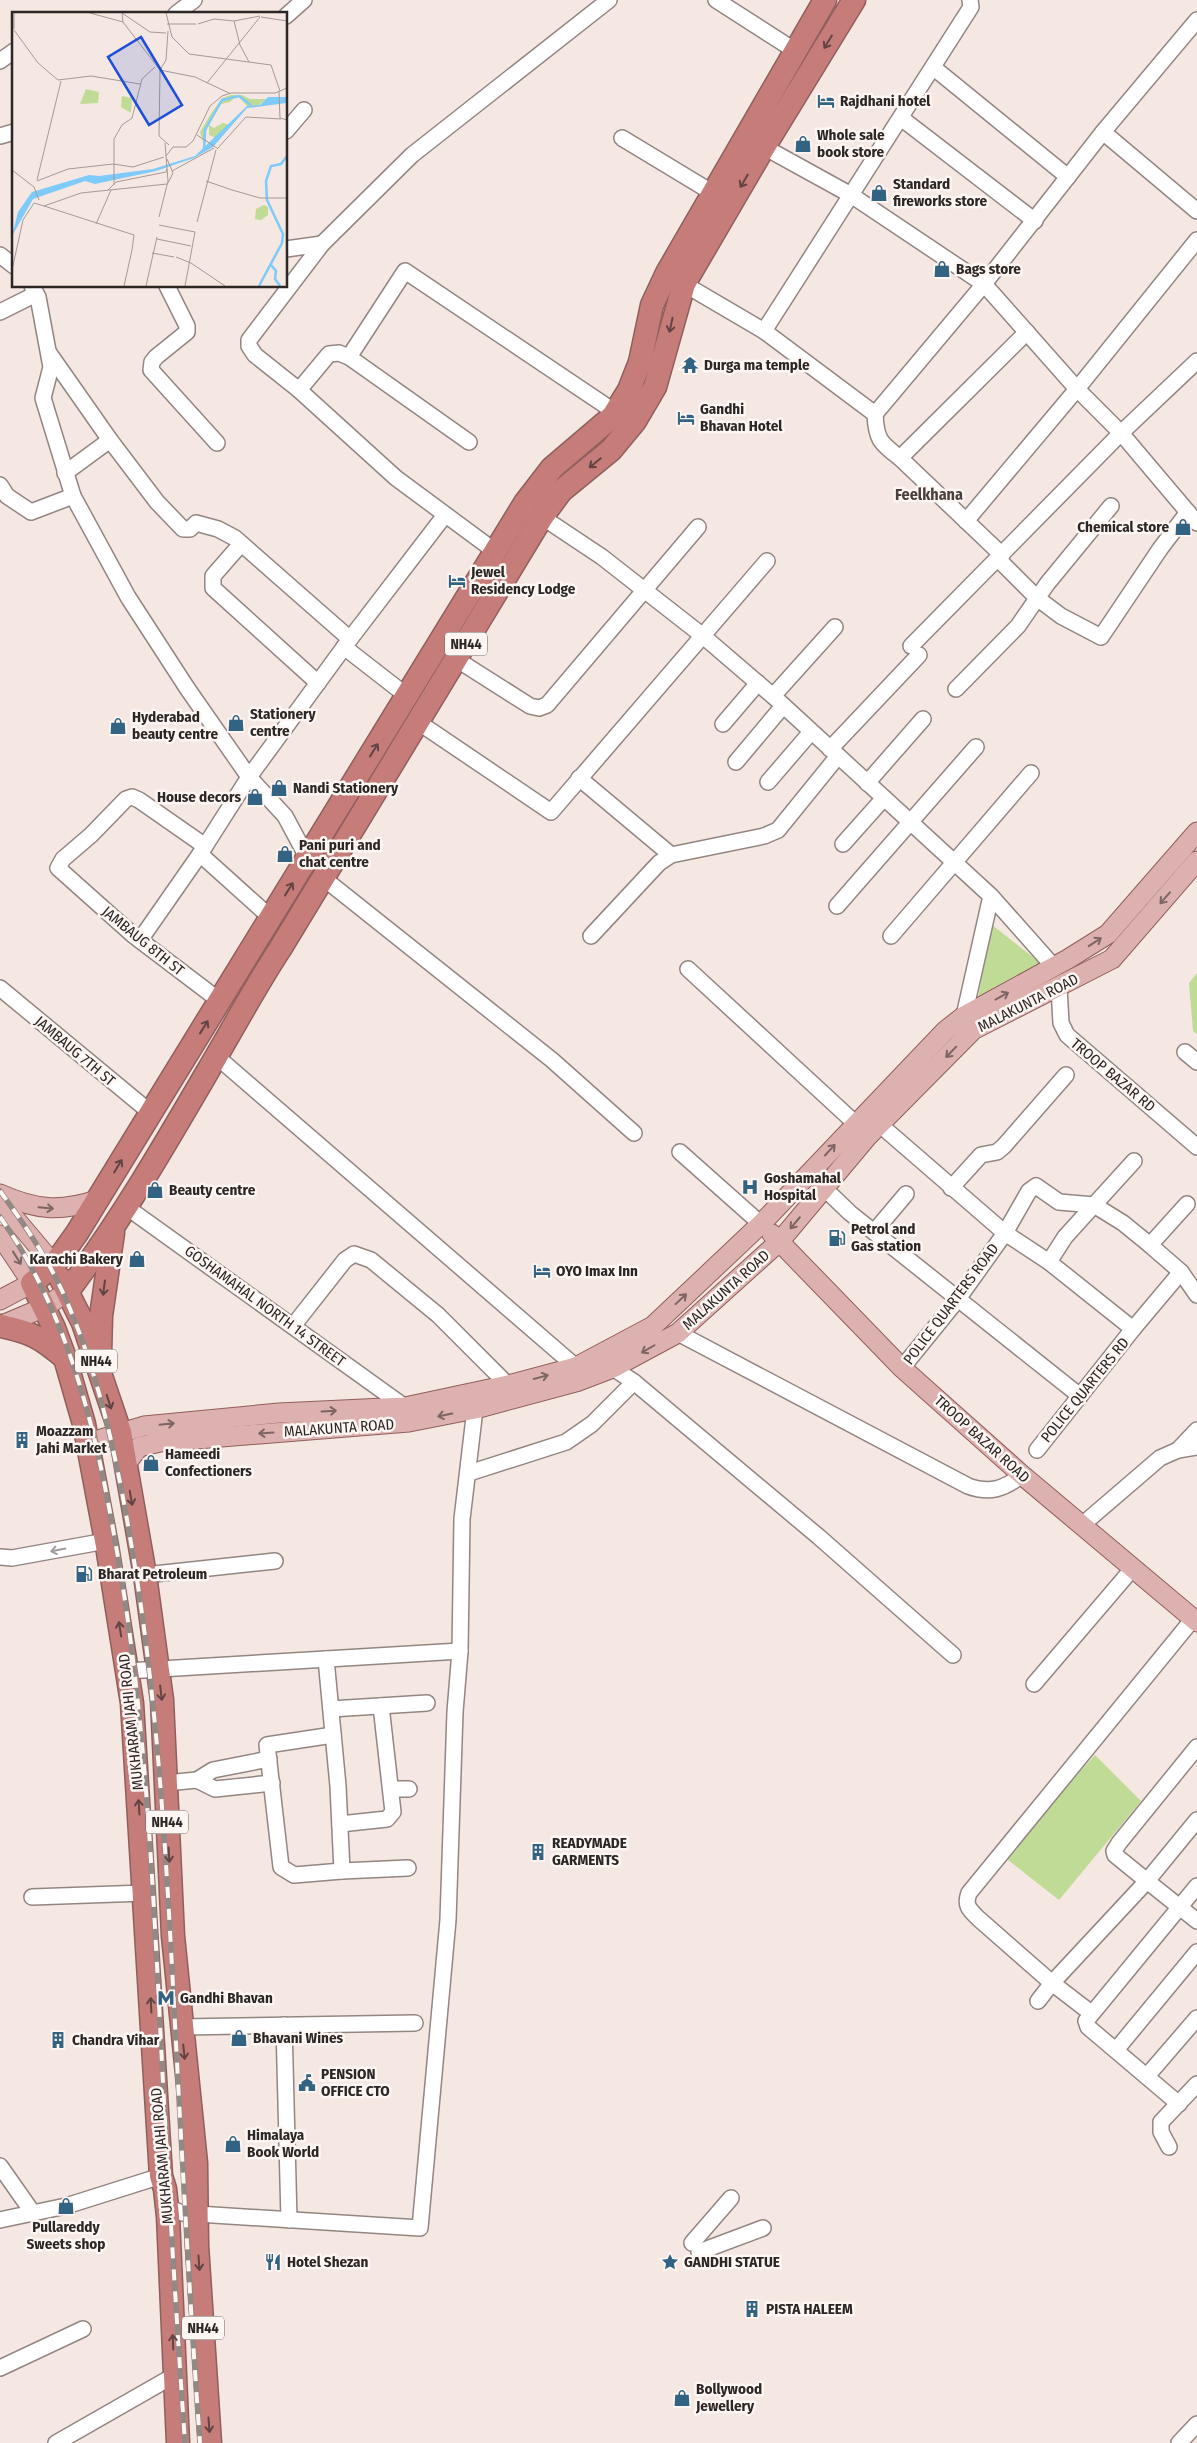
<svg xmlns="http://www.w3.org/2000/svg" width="1197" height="2443" font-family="'Fira Sans Condensed',sans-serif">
<rect width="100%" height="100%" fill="#f5e7e2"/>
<g fill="#bfdb95">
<path d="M991,924l53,42 -66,33z"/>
<path d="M1197,973v61l-4,-3 -4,-48z"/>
<path d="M1095,1755l46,46 -82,99 -56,-44z"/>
</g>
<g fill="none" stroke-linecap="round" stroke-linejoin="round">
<g stroke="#938681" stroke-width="18">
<g id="minor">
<path d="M716,0l78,50"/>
<path d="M176,14l18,-14"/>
<path d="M286,16l18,-16"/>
<path d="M0,61l14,-10"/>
<path d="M934,68l134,109"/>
<path d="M901,118l134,103"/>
<path d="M286,131l18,-21"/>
<path d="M1103,132l94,79"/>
<path d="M0,136l14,-4"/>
<path d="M622,138l91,55"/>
<path d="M764,147l87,48 133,89 93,105 44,44 76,90"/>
<path d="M286,249l36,-5"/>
<path d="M0,255l14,11"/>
<path d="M684,284l80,47 111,83 109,-130 119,-152 94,-112"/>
<path d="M32,286l6,11 13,70 -8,31 30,98"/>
<path d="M167,286l20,40v6l-31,25 -4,5 -1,8 66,73"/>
<path d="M0,312l36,-18"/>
<path d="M764,331l207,-324 -1,-7"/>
<path d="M49,353l61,87"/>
<path d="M299,390l30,-36 10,-1 10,4"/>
<path d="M875,414c1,25 5,29 25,44l102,97"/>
<path d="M469,442l-120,-85 56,-86 210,141"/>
<path d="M900,458l127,-126"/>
<path d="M65,473l45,-33 47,62 26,27h7l6,-6 22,6 17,9 115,101"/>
<path d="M0,485l7,11 24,16 42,-16 55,101 59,91 62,89 36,39 23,43"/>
<path d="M542,517l60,40 101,79 70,60 218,200 63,71"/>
<path d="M966,521l111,-132 120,-149"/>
<path d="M241,544l-28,32v12l105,95"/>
<path d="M496,552l-100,-74 -97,-88 -44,-35 -6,-9v-6l73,-96 90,-89 197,-155"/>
<path d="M998,559l39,39 24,18 40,21 59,-88 28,-37"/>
<path d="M911,646l210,-213 76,-72"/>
<path d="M344,647l63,49"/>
<path d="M456,659l74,47 9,2 8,-3 151,-178"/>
<path d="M956,689l62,-63 29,-42 64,-78"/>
<path d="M773,696l62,-69"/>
<path d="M418,722l133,90 216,-251"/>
<path d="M723,724l35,-41"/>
<path d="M830,749l89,-94"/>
<path d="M736,762l47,-56"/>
<path d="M579,778l92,77"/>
<path d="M768,782l43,-50"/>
<path d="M867,783l56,-64"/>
<path d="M843,844l41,-46"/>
<path d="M205,846l-66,-46 -7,-3 -6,2 -35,36 -28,24 -5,9 75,67 87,66"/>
<path d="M200,854l71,64"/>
<path d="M322,877l230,183 82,73"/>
<path d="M837,906l139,-159"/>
<path d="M591,936l68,-73 12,-8 93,-19 14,-6 60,-74"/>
<path d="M891,936l140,-163"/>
<path d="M140,940l60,-86 49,-77 101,-138 95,-124"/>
<path d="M688,969l167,154"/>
<path d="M1059,987l2,36 6,12 130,112"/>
<path d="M0,988l151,125"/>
<path d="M968,1023l-4,-7 27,-120"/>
<path d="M1185,1052l12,10"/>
<path d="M216,1056l360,311"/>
<path d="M871,1117l134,116 24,-42 7,-5 23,16 35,3"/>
<path d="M680,1152l81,72"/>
<path d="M1134,1161l-40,44 29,18 27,22"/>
<path d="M824,1188l26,25 230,183"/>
<path d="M951,1188l30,-33 16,-3 7,-6 62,-71"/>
<path d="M1187,1204l-37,41 31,27 16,23"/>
<path d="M1094,1205l-29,32 -16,25 84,67 48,-57"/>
<path d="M125,1206l280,201"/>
<path d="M874,1232l32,-38"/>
<path d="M293,1326l52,-66 9,-6 17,6 67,55 70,70"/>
<path d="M678,1333l290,153c22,8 36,3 54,-11"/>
<path d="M613,1368l21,14 185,155 134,118"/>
<path d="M902,1368l56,-69 47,-66 44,29"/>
<path d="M1037,1450l96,-121"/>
<path d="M1178,1450l19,-20"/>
<path d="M469,1473l97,-31 26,-18 42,-42"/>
<path d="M1082,1525l78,-67 18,-8 19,-3"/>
<path d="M0,1557l12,1 94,-17"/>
<path d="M145,1575l130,-14"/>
<path d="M1193,1619l-224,274c-5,13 1,17 10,26l73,64 95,-102 50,40"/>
<path d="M326,1659l12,127 4,85 66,-3"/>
<path d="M127,1671l333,-20"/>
<path d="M1034,1684l99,-116"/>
<path d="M331,1709l96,-6"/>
<path d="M333,1735l-66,10 14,122 13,8 48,-4"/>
<path d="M1197,1747l-78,96 -5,8 1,4 32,26 50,-61"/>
<path d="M197,1780l18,9 57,-6"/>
<path d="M166,1783l31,-3 16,-10 56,-11"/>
<path d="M391,1789h18"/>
<path d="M340,1824l47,-5 6,-7 -12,-106"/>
<path d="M32,1897l112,-4"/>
<path d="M1038,2001l14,-18 39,30"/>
<path d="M284,2025l5,195"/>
<path d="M182,2027l233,-4"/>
<path d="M1116,2050l81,-98"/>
<path d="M1147,2076l50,-58"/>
<path d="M1179,2104l-91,-77 -2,-6 111,-135"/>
<path d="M1169,2147l-8,-15v-10l36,-38"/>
<path d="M0,2166l33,47"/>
<path d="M167,2207l15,6 238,15 28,-308 7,-208 5,-61 2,-132 13,-110"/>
<path d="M0,2220l66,-14 95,-30"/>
<path d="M692,2243l39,-45"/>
<path d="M699,2252l64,-24"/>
<path d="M0,2368l83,-39"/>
<path d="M56,2443l119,-68"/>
<path d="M1179,2443l18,-19"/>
</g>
</g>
<g stroke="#905f5c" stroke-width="21">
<g id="major">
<path d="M0,1194c36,16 60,18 97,6"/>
<path d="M0,1201l54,64"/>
<path d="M772,1234l130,134 120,107 175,147"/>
<path d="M0,1235l32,48 -32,17"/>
<path d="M0,1326l45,-19 23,-16"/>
<path d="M88,1443l56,-17 135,-13 126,-6 103,-22 68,-18 77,-41 108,-102 184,-193 19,-15 104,-57 40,-25 89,-102"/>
<path d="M125,1465l14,-18 21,-5 249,-20 66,-13 104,-28 34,-13 65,-35 102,-92 88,-105 105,-106 139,-71 85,-98"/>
</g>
</g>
<g stroke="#905f5c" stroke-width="25">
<g id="highway">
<path d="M61,1279l22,44 37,109 25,143 17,125 11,236 23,227 1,82 13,198"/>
<path d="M68,1291c55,-73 102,-155 148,-234 21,-36 41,-73 64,-108l262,-432 19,-26 50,-41 24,-29 20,-34 29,-103 80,-137 90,-147"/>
<path d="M1,1326c32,7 39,11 64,32"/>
<path d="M100,1355l1,-39 12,-83"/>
<path d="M178,2443l-10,-227 -3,-27 -4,-13 -29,-473 -25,-157 -23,-122 -19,-66 -11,-30 -22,-45 22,-18 23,-32 448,-730 27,-35 61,-52 16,-26 11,-28 12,-57 15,-32 158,-273"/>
</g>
</g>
<use href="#minor" stroke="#fff" stroke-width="15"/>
<use href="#major" stroke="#ddb1af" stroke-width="19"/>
<use href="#highway" stroke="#c67d7a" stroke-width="22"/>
<g stroke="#928884" stroke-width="5.5">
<g id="rail">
<path d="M0,1191c24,33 47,66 64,104 34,76 52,160 66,242 26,148 35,298 43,449 8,152 16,305 27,457"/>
<path d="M0,1217c69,97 96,213 116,329 27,151 35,304 43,457 7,147 16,293 26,440"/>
</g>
</g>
<use href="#rail" stroke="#fef6f2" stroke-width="4" stroke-dasharray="11" stroke-linecap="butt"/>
</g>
<defs><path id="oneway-shaft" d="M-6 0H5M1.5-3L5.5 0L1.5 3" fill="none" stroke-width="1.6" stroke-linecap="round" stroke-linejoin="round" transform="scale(1.25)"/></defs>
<g stroke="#624442">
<use href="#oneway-shaft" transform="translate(828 42) rotate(121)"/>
<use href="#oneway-shaft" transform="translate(744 181) rotate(120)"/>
<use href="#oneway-shaft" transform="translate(671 325) rotate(102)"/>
<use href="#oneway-shaft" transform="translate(595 463) rotate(141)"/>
<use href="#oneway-shaft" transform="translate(374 750) rotate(-58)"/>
<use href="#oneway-shaft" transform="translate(289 889) rotate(-58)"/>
<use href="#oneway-shaft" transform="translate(204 1027) rotate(-58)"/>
<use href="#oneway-shaft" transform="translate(118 1166) rotate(-59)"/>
<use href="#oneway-shaft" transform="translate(104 1288) rotate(97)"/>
<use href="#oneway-shaft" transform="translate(109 1402) rotate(72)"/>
<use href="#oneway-shaft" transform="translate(131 1498) rotate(80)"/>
<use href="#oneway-shaft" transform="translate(120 1629) rotate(-99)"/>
<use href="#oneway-shaft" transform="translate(161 1693) rotate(83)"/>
<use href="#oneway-shaft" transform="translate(139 1807) rotate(-94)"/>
<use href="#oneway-shaft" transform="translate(169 1855) rotate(87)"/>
<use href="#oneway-shaft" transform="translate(151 2005) rotate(-93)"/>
<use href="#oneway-shaft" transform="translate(184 2052) rotate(84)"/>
<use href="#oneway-shaft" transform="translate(199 2263) rotate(86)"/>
<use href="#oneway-shaft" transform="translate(173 2342) rotate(-92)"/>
<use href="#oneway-shaft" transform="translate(209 2425) rotate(86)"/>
</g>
<g stroke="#7c6563">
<use href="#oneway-shaft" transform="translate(1165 898) rotate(131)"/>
<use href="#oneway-shaft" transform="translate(1095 942) rotate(-33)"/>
<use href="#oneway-shaft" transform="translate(1002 996) rotate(-29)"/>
<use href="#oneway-shaft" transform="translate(951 1052) rotate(134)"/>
<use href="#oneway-shaft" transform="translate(830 1150) rotate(-47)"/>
<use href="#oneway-shaft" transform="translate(46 1208) rotate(5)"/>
<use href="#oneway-shaft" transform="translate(795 1223) rotate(130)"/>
<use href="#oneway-shaft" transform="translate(17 1258) rotate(58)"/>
<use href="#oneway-shaft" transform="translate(681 1299) rotate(-43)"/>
<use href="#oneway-shaft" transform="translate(648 1349) rotate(150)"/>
<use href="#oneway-shaft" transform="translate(541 1377) rotate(-15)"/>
<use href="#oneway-shaft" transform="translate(329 1411) rotate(-3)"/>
<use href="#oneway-shaft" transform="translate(445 1415) rotate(169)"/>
<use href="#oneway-shaft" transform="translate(167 1424) rotate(-6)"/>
<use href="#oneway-shaft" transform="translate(266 1433) rotate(176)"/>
</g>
<use stroke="#a09d9c" href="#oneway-shaft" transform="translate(58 1550) rotate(169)"/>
<defs>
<g id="hotel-bare" transform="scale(1.35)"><path d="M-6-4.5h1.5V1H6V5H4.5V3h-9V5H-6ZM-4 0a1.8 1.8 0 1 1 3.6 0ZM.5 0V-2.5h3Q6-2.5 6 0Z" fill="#336382" stroke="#fef6f2" stroke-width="2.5" paint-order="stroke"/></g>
<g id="shop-bare" transform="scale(1.35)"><path d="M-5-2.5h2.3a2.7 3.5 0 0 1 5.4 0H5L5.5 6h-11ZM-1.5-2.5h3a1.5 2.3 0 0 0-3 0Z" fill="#336382" stroke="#fef6f2" stroke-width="2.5" paint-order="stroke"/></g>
<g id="temple-bare" transform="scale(1.35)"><path d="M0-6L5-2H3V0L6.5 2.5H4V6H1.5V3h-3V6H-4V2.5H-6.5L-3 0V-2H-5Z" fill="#336382" stroke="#fef6f2" stroke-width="2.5" paint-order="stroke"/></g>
<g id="hospital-bare" transform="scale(1.35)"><path d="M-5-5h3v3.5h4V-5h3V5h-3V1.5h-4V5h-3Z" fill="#336382" stroke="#fef6f2" stroke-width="2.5" paint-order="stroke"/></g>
<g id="fuel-bare" transform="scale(1.35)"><path d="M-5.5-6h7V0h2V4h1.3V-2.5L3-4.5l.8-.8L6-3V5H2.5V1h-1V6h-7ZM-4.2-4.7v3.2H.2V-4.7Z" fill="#336382" stroke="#fef6f2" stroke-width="2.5" paint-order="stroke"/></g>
<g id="building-bare" transform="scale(1.35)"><path d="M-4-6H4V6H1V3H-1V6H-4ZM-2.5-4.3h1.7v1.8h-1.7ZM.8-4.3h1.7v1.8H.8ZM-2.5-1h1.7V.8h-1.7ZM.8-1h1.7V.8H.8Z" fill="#336382" stroke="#fef6f2" stroke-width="2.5" paint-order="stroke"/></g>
<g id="metro-bare" transform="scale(1.35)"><path d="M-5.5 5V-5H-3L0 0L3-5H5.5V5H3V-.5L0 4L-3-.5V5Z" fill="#336382" stroke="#fef6f2" stroke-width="2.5" paint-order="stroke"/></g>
<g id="civic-bare" transform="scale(1.35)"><path d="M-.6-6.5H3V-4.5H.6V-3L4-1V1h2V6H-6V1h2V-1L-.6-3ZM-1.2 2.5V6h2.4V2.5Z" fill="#336382" stroke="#fef6f2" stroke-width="2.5" paint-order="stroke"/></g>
<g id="restaurant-bare" transform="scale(1.35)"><path d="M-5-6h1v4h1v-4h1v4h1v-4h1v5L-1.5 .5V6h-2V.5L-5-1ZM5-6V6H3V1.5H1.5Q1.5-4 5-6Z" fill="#336382" stroke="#fef6f2" stroke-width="2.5" paint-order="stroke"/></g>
<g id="sight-bare" transform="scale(1.35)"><path d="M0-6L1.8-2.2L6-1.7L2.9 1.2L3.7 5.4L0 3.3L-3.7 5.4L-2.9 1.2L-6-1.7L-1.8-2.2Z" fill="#336382" stroke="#fef6f2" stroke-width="2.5" paint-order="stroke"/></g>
</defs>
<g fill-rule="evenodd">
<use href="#hotel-bare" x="826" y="101"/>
<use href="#shop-bare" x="803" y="144"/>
<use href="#shop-bare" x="879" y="193"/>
<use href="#shop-bare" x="942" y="269"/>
<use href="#temple-bare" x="690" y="365"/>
<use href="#hotel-bare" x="686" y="418"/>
<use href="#shop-bare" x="1183" y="527"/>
<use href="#hotel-bare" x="457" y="581"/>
<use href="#shop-bare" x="236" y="723"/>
<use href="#shop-bare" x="118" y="726"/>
<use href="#shop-bare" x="279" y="788"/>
<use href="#shop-bare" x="255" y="797"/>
<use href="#shop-bare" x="285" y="854"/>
<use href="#hospital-bare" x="750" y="1187"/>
<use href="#shop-bare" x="155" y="1190"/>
<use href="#fuel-bare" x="837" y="1238"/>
<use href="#shop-bare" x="137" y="1259"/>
<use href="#hotel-bare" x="542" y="1271"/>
<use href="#building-bare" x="22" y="1440"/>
<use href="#shop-bare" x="151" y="1463"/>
<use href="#fuel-bare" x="84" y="1574"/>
<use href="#building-bare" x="538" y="1852"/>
<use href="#metro-bare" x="166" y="1998"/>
<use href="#shop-bare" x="239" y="2038"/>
<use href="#building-bare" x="58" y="2040"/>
<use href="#civic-bare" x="307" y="2083"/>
<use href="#shop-bare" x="233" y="2144"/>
<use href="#shop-bare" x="66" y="2206"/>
<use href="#restaurant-bare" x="273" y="2262"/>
<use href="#sight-bare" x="670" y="2262"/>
<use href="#building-bare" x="752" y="2309"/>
<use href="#shop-bare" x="682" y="2398"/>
</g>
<g text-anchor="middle" stroke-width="5" stroke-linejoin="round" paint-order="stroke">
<g fill="#fef6f2" stroke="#6b6462" stroke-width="1">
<rect x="445" y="632.5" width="42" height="23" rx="4"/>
<rect x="75" y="1349.5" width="42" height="23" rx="4"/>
<rect x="146" y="1810.5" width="42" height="23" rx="4"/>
<rect x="182" y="2316.5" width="42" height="23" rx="4"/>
</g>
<g font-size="14" font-weight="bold" fill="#2c2624">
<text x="466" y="649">NH44</text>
<text x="96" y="1366">NH44</text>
<text x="167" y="1827">NH44</text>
<text x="203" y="2333">NH44</text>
</g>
<g font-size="15" font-weight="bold" fill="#2c2624" stroke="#fef6f2" text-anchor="start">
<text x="840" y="106">Rajdhani hotel</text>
<text x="817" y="140">Whole sale<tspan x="817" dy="17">book store</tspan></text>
<text x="893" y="189">Standard<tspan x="893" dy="17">fireworks store</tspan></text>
<text x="956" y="274">Bags store</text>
<text x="704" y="370">Durga ma temple</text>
<text x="700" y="414">Gandhi<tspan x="700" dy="17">Bhavan Hotel</tspan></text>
<text x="1169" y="532" text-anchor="end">Chemical store</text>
<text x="471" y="577">Jewel<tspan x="471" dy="17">Residency Lodge</tspan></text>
<text x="250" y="719">Stationery<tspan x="250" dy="17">centre</tspan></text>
<text x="132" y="722">Hyderabad<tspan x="132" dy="17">beauty centre</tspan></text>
<text x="293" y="793">Nandi Stationery</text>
<text x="241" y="802" text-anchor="end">House decors</text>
<text x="299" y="850">Pani puri and<tspan x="299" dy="17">chat centre</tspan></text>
<text x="764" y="1183">Goshamahal<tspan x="764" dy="17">Hospital</tspan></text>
<text x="169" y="1195">Beauty centre</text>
<text x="851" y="1234">Petrol and<tspan x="851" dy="17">Gas station</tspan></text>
<text x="123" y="1264" text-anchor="end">Karachi Bakery</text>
<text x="556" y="1276">OYO Imax Inn</text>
<text x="36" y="1436">Moazzam<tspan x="36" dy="17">Jahi Market</tspan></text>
<text x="165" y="1459">Hameedi<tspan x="165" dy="17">Confectioners</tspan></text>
<text x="98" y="1579">Bharat Petroleum</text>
<text x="552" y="1848">READYMADE<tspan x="552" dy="17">GARMENTS</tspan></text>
<text x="180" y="2003">Gandhi Bhavan</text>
<text x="253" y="2043">Bhavani Wines</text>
<text x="72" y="2045">Chandra Vihar</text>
<text x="321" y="2079">PENSION<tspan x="321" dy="17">OFFICE CTO</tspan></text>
<text x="247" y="2140">Himalaya<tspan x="247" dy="17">Book World</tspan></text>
<text x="66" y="2232" text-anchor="middle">Pullareddy<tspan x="66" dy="17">Sweets shop</tspan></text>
<text x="287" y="2267">Hotel Shezan</text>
<text x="684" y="2267">GANDHI STATUE</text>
<text x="766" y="2314">PISTA HALEEM</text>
<text x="696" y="2394">Bollywood<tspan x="696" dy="17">Jewellery</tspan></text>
</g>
<g font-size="15" fill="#2c2624" stroke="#fef6f2">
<text transform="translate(143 941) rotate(39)" y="5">JAMBAUG 8TH ST</text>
<text transform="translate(1028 1003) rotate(-27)" y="5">MALAKUNTA ROAD</text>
<text transform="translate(75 1051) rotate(40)" y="5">JAMBAUG 7TH ST</text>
<text transform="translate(1113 1075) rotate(40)" y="5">TROOP BAZAR RD</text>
<text transform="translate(726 1290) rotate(-42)" y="5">MALAKUNTA ROAD</text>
<text transform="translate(951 1304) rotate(-53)" y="5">POLICE QUARTERS ROAD</text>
<text transform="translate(265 1306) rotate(36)" y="5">GOSHAMAHAL NORTH 14 STREET</text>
<text transform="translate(1085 1390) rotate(-51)" y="5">POLICE QUARTERS RD</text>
<text transform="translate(339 1428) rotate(-4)" y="5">MALAKUNTA ROAD</text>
<text transform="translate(982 1439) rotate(42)" y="5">TROOP BAZAR ROAD</text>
<text transform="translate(131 1722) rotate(-96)" y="5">MUKHARAM JAHI ROAD</text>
<text transform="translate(162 2156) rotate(-95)" y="5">MUKHARAM JAHI ROAD</text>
</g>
<g font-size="16" font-weight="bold" fill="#4b3f3b" stroke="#fef6f2">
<text x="929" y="500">Feelkhana</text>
</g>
</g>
<g transform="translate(12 12)">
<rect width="275" height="275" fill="#f5e7e2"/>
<path d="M74,77l13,3 -1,11 -18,1zM219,83h11l8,4h16l-8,7h-11l-10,-11 -7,7 -9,2 -14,23 -4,15 -3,-10 10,-17 12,-17zM110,84l10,2 -1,15 -10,-6zM211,111l6,2 -13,13 -7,-3v-10l5,3zM252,193l4,2v8l-7,5 -6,-1 1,-10z" fill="#bfdb95"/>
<path d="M256,85h19v6l-40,5 -34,39 -19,11 -38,13 -61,13 -10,-3 -52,18 -21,37 6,-24 14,-20 57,-17 10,1 54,-7 42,-13 52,-50 13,-1z" fill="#7dcafb"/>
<path fill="none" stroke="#7dcafb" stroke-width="2.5" d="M192,139l1,-21 17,-30 17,-4 12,9M259,253l5,6 -1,8 5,7M247,274l23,-43 1,-9 -16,-34 -1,-19 5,-15 10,-2 6,-8"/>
<path fill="none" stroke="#a59a96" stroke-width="1" d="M2,1v16M78,1l33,9M110,1l28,19 16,1M110,1l1,9 37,48 -1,66 10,9M154,1l6,24 17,17 82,11 9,26M249,5l26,4M222,9l6,24 9,17M155,12h29M186,12l16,-5 20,2 26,-5M2,18l24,33 20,17 33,-4 49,8M156,19l-2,29 -6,10 35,7 36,17M195,71l53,-66M267,80l1,26 7,2M185,123l20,13M205,137l29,-32 35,2M154,144l7,-9h13l7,-6 17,-35 12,-10 9,-3h44l12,-5M155,147l6,14 -5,10M0,158l22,17 5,13M160,159l42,-23M25,168l24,-99M25,169l31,-12 45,-5 20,3 31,-10M194,169l26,9M102,173v-46l8,-14 10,-7 10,-39 13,-12M96,178l8,-8 50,-10 1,-3M220,178l28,8h27M32,194l90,29 -2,15M147,205l9,-36 -3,-38M185,210l19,-72M84,212l15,-34M147,213l36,7 -10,54M145,227l34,7M140,241l22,4M164,245l15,6 34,23M0,258l11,-50 11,-17 10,3 37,-13 86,-9M112,274l8,-36M134,274l11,-49"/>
<path fill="#1d4ed8" fill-opacity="0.15" stroke="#1d4ed8" stroke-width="2.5" d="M129,25l41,68 -33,20 -41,-68z"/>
<rect width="275" height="275" fill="none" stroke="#2c2624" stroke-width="2.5"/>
</g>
</svg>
